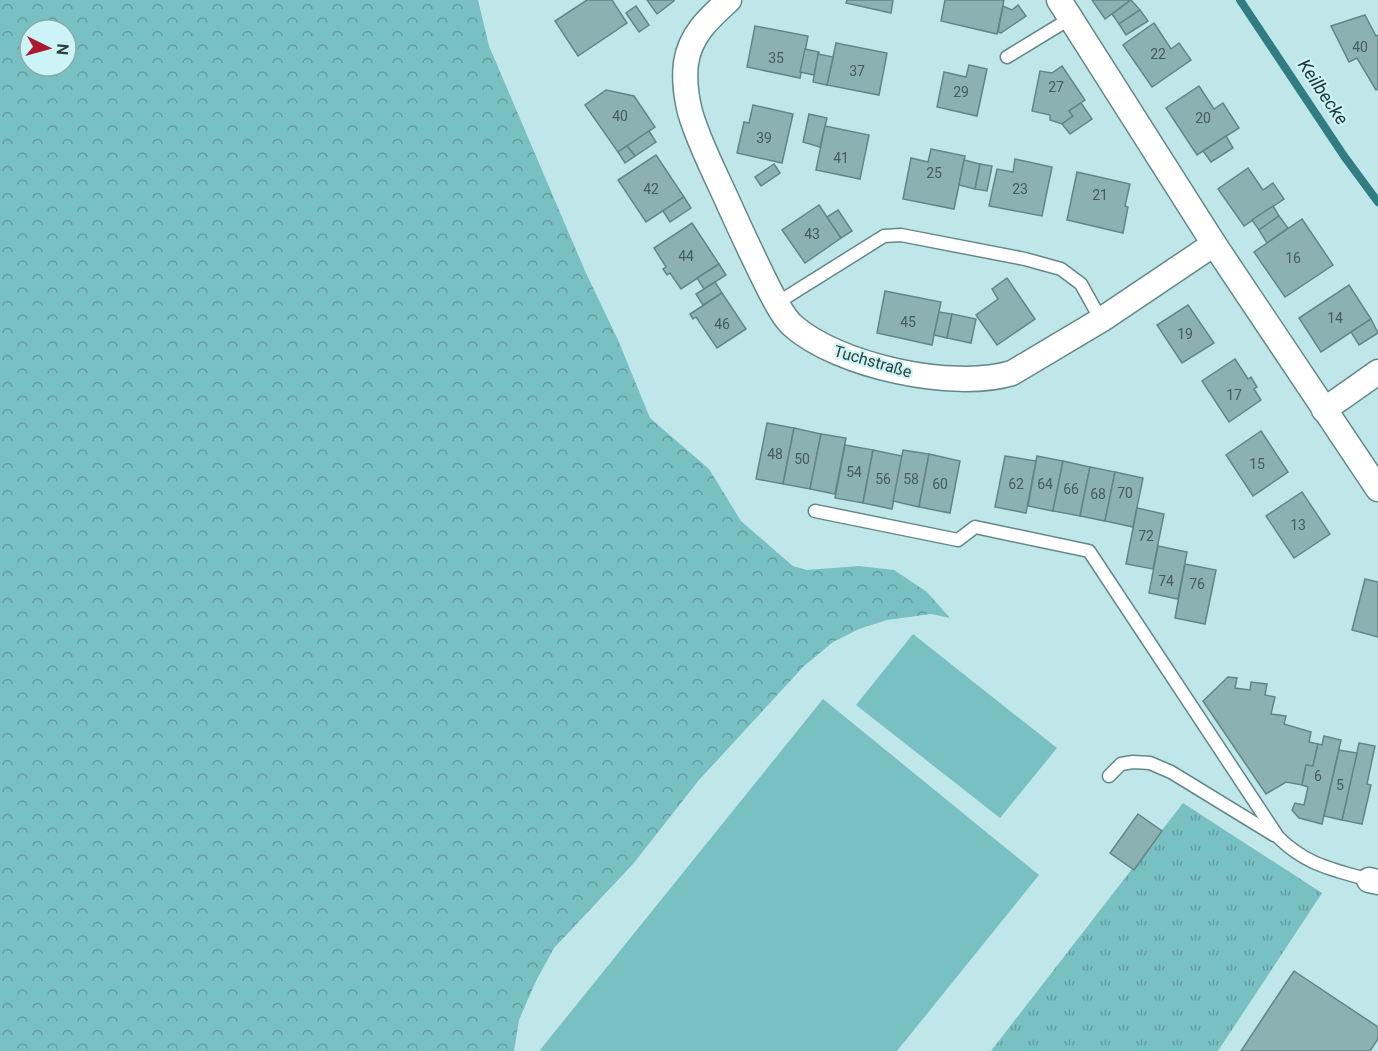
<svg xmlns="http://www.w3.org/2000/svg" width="1378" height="1051" font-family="Roboto,sans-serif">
<defs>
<pattern id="grass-tufts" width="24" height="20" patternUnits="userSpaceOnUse" patternTransform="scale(1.5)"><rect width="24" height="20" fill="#79c0c3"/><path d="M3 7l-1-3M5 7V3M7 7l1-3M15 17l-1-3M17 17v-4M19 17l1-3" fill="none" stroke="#649da0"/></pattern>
<pattern id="forest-crowns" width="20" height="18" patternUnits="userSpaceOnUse" patternTransform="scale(1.5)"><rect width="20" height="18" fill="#79c0c3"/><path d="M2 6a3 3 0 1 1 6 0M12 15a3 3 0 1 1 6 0" fill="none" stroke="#649da0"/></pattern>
</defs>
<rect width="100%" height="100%" fill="#bfe7e9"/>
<path fill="url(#grass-tufts)" d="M1183,803l139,90 -104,158h-227z"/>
<path fill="url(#forest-crowns)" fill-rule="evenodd" d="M0,0h478l11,46 96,225 33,69 32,78 59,51 32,52 52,45 14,4 52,-4 35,4 33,22 23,26 -19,-4 -44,6 -28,9 -26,13 -30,25 -104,113 -66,84 -79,84 -18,33 -17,39 -5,31h-514zM30,30h36v36h-36z"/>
<g fill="#79c0c3">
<path d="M913,634l144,114 -57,70 -144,-113z"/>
<path d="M823,699l216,176 -142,176h-356l-1,-1z"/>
</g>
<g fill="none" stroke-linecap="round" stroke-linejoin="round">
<path stroke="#327d81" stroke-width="8" d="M1240,0l104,156 34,46"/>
</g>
<g fill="#8bb1b3" stroke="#618688" stroke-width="1.5">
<path d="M587,0h25l15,23 -49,33 -23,-35z"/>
<path d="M647,0h27v1l-17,13z"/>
<path d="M847,0h46l-2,13 -45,-10z"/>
<path d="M945,0h59l-7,34 -56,-13z"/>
<path d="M1092,0h39l-26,19z"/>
<path d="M1131,0l9,10 -21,14 -7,-10z"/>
<path d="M1018,5l8,11 -25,17 -3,-1 5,-26 9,4z"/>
<path d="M636,6l13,19 -10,7 -13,-19z"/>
<path d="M1140,10l8,11 -22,14 -7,-11z"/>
<path d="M1365,15l11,21 2,-1v54l-2,1 -19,-32 -8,4 -18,-36z"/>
<path d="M1154,23l17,26 8,-6 12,17 -39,27 -29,-42z"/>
<path d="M755,26l53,10 -8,42 -53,-11z"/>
<path d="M836,43l51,10 -8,42 -52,-10z"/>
<path d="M805,49l14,3 -5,23 -14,-3z"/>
<path d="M818,54l15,3 -6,28 -14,-3z"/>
<path d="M969,65l18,4 -10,47 -40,-9 7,-35 22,5z"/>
<path d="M1062,66l23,34 -16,11 4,5 -11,8 -12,-4v-5l-18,-4 8,-40 12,2z"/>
<path d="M1199,86l15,23 9,-6 16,25 -42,27 -31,-47z"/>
<path d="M606,90l28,6 21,31 -37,25 -33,-47z"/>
<path d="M1081,103l11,16 -22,15 -8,-10 11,-8 -4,-5z"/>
<path d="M753,105l40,9 -11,49 -45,-10 7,-31 5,1z"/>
<path d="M809,114l18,4 -7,29 -17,-5z"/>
<path d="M825,126l44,9 -9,44 -44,-9z"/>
<path d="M649,131l7,11 -21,14 -8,-10z"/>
<path d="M1226,136l7,12 -22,14 -8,-11z"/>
<path d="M627,146l8,10 -10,7 -7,-11z"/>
<path d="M931,149l34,7 -11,53 -51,-10 8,-41 17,4z"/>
<path d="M656,155l28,42 -38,25 -28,-42z"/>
<path d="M1015,159l37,8 -10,49 -53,-10 8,-37 16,3z"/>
<path d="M964,160l16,4 -5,25 -16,-4z"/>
<path d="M774,164l6,9 -19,13 -6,-9z"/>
<path d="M980,164l12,2 -5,25 -12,-2z"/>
<path d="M1248,168l15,22 10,-7 11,16 -40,27 -26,-37z"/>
<path d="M1077,172l53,12 -5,22 3,1 -5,26 -56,-13z"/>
<path d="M684,197l7,11 -21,14 -7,-11z"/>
<path d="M819,205l22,33 -36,25 -23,-33z"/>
<path d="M1273,206l6,10 -20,14 -7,-10z"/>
<path d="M838,210l14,21 -11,7 -14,-21z"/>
<path d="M1279,216l9,12 -21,15 -8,-13z"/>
<path d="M1302,219l31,46 -48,32 -31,-45z"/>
<path d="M692,223l27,41 -38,25 -11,-16 -3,2 -4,-6 3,-2 -12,-19z"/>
<path d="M719,264l7,11 -22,14 -7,-11z"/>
<path d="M1007,278l28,41 -38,26 -21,-30 22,-16 -6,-10z"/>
<path d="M715,282l7,11 -19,12 -7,-11z"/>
<path d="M1349,285l22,34 -50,33 -22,-34z"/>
<path d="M885,291l56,11 -9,43 -55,-12z"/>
<path d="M722,293l24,36 -29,19 -21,-31 -3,2 -3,-5z"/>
<path d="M1188,305l26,38 -32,20 -25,-38z"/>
<path d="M939,312l13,2 -5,24 -13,-3z"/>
<path d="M952,314l24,5 -5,24 -24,-5z"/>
<path d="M1371,319l7,14 -19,12 -8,-13z"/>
<path d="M1235,359l13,20 3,-2 6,10 -3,2 7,11 -32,22 -27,-41z"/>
<path d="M767,423l27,5 -11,56 -27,-5z"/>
<path d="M794,428l27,6 -11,55 -27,-5z"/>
<path d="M1261,431l27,41 -35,24 -27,-41z"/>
<path d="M821,434l25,4 -11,56 -25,-5z"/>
<path d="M845,445l28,5 -10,53 -28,-5z"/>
<path d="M873,450l29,6 -10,53 -29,-6z"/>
<path d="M903,450l26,4 -10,53 -26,-6z"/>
<path d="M929,454l31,7 -10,52 -31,-6z"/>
<path d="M1005,456l31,5 -10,52 -31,-6z"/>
<path d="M1037,456l26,5 -10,50 -25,-5z"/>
<path d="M1063,461l27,6 -10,49 -27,-5z"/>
<path d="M1090,467l25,5 -10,49 -25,-5z"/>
<path d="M1115,472l28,6 -10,49 -28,-6z"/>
<path d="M1302,492l28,42 -36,24 -28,-42z"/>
<path d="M1137,508l27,6 -11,55 -27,-5z"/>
<path d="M1158,546l29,6 -9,47 -29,-6z"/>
<path d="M1185,564l31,6 -11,54 -30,-6z"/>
<path d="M1365,579l13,3v55l-26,-7z"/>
<path d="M1228,677l9,1 -2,10 15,2 1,-8 16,2 -2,11 10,2 -4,17 15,2 -2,8 27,8 -2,10 9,2 -5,22 -7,-1 -4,20 -16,-3 -20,12 -63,-93z"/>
<path d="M1324,736l17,4 -19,84 -23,-6 -7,-8 3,-7 9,2 4,-18 -6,-2 4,-20 7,1 5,-22 4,1z"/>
<path d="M1359,743l16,3 -8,38 4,1 -9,39 -20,-4z"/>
<path d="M1339,750l18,3 -15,67 -18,-4z"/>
<path d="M1138,814l24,17 -28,39 -24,-17z"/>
<path d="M1294,971l84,56v12l-8,12h-129z"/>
</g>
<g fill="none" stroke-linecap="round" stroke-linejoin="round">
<g stroke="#638889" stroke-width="15">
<g id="lane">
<path d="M1007,57l64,-39"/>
<path d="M777,303l107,-67 17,-1 124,24 36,10 20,15 20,36"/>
<path d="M815,511l143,29 17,-13 114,24 189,286c28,28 54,32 91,43"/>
<path d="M1109,776l12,-12 12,-2 17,1 21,9 103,63"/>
</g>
</g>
<g stroke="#638889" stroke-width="27">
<g id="street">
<path d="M729,0c-20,18 -39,35 -43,63 -2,16 0,33 4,49 9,31 24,59 37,88 14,31 28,61 43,91 6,11 13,26 22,34 45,41 162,66 220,48l89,-53 113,-76"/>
<path d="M1059,0l155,244 164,245"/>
<path d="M1324,410l54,-38"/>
<path d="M1369,880l9,2"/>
</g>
</g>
<use href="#lane" stroke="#fff" stroke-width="12"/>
<use href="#street" stroke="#fff" stroke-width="24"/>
</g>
<g text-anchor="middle" stroke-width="4.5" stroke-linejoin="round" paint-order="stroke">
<g font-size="14" fill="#465c5c">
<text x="1360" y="52">40</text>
<text x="1158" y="59">22</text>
<text x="776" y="63">35</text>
<text x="857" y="76">37</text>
<text x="1056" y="92">27</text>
<text x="961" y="97">29</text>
<text x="620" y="121">40</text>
<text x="1203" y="123">20</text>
<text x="764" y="143">39</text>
<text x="841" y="163">41</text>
<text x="934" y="178">25</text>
<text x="651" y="194">42</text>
<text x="1020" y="194">23</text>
<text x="1100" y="200">21</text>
<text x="812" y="239">43</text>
<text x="686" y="261">44</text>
<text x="1293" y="263">16</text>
<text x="1335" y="323">14</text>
<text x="908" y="327">45</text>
<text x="722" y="329">46</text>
<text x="1185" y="339">19</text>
<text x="1234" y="400">17</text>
<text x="775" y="459">48</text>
<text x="802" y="464">50</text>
<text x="1257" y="469">15</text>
<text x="854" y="477">54</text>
<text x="883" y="484">56</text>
<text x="911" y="484">58</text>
<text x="940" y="489">60</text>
<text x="1016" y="489">62</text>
<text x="1045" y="489">64</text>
<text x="1071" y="494">66</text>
<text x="1125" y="498">70</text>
<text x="1098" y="499">68</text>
<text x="1298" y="530">13</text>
<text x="1146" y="541">72</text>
<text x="1166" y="586">74</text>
<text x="1197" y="589">76</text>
<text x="1318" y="781">6</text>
<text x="1340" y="790">5</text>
</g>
<g font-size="16" fill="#2f3f3f" stroke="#ccf4f6">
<text transform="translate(873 361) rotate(16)" y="6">Tuchstraße</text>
</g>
<g font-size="18" font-style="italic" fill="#1d3335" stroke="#ccf4f6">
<text transform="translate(1323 92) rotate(56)" y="6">Keilbecke</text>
</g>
</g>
<g transform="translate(48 48) rotate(95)"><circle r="28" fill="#ccf4f6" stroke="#8dacad" stroke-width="1.5"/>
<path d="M0-4.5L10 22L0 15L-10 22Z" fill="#ad1831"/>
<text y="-9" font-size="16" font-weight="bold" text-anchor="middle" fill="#2f3f3f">N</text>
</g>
</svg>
